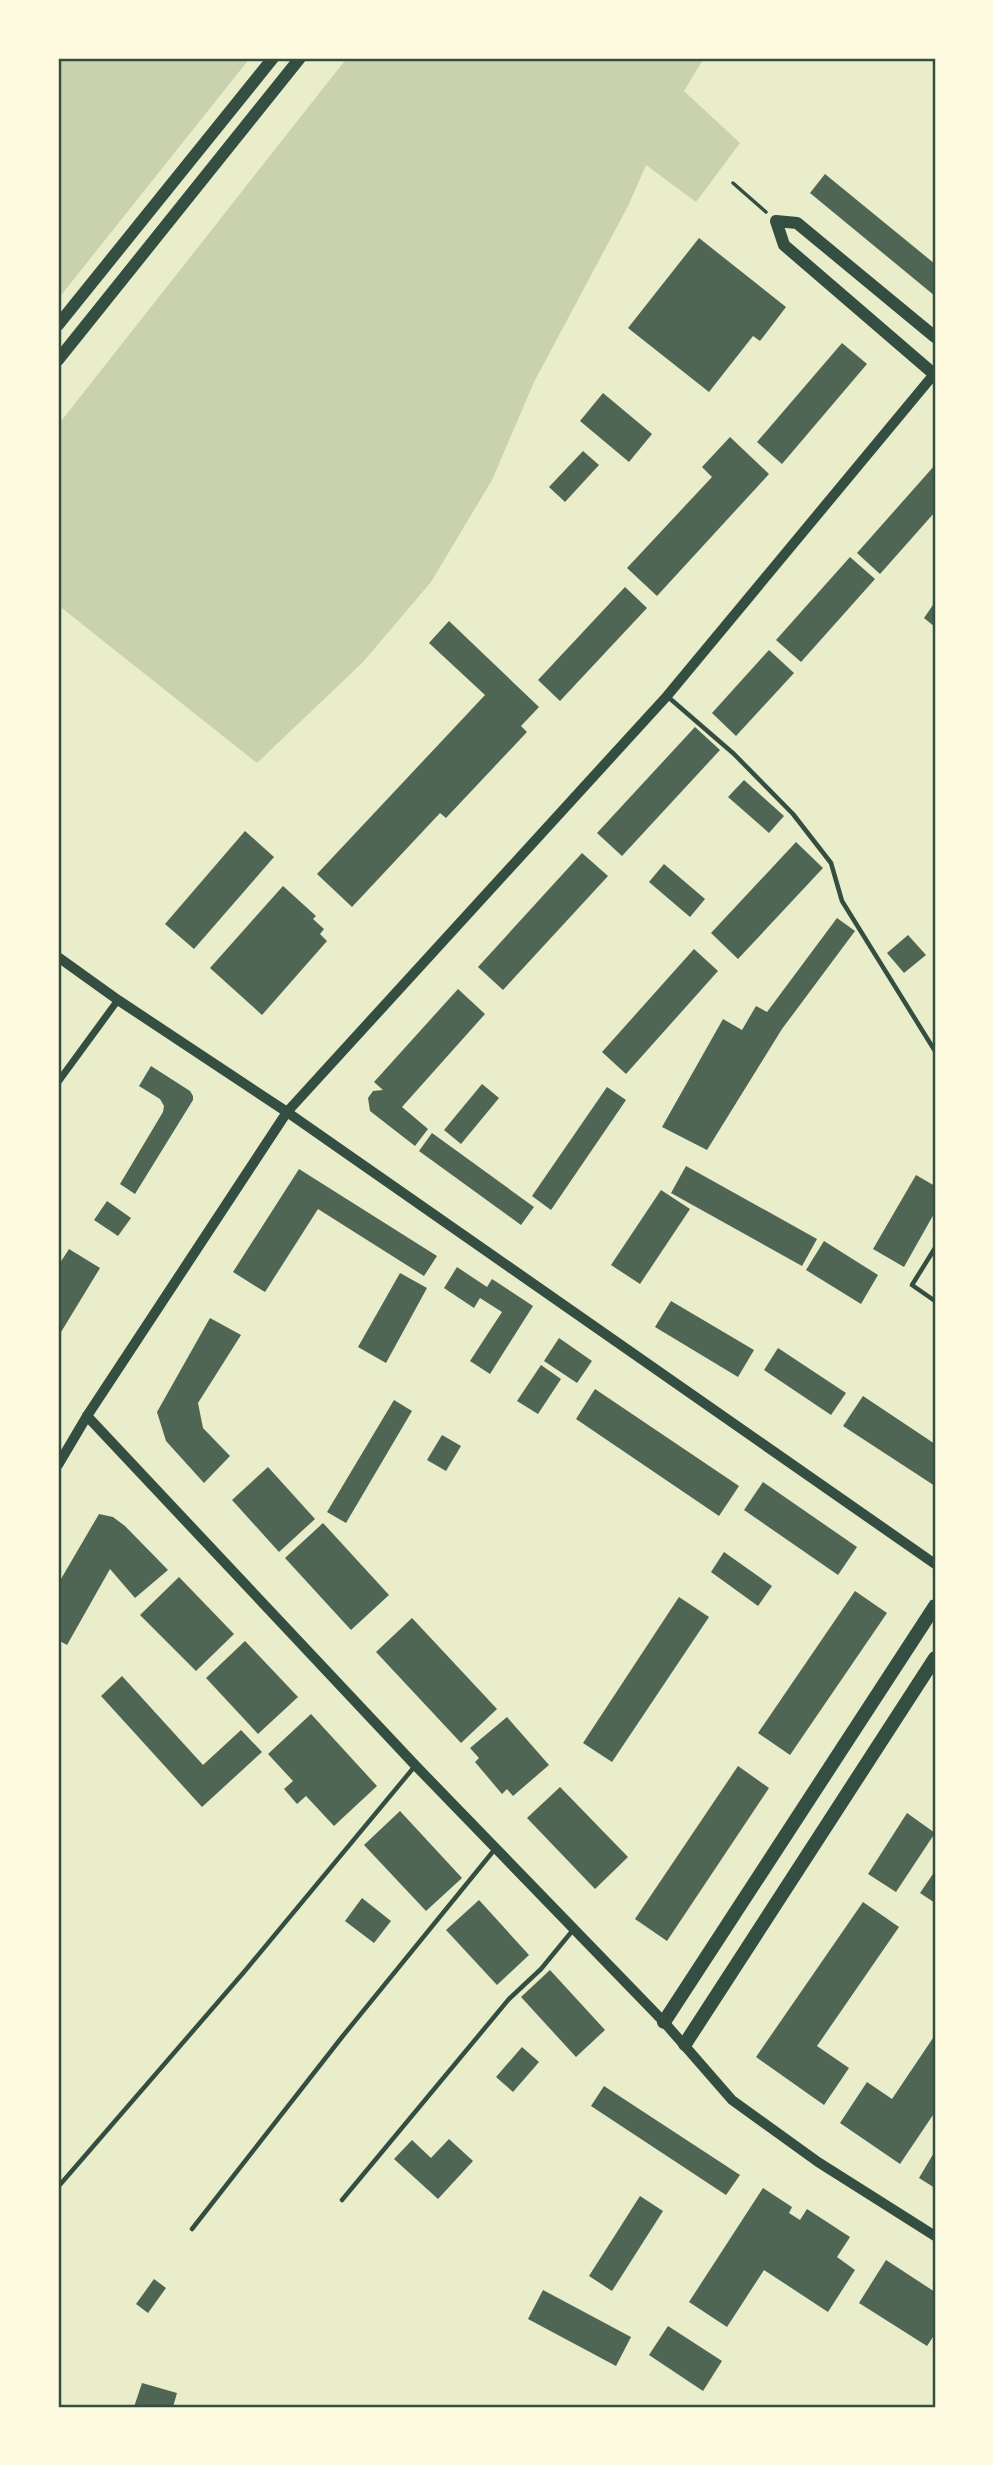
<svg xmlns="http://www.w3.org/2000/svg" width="993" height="2465" font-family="'Asap Condensed',sans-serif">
<rect width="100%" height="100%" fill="#e9edc9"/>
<g fill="#cad2ad">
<path d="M58,58h192l-192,241z"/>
<path d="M347,58h357l-20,33 56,52 -44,59 -50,-37 -18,41 -94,176 -42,98 -61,102 -68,80 -106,101 -199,-158v-180z"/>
</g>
<g fill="#4f6655">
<path d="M825,174l110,90v32l-125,-103z"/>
<path d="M699,238l87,69 -26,34 -7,-5 -44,56 -81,-64z"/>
<path d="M842,343l25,21 -85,100 -25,-22z"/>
<path d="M603,393l49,41 -23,28 -49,-41z"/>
<path d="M730,437l39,37 -112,122 -30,-28 85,-91 -10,-10z"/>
<path d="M583,451l16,14 -34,37 -16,-15z"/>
<path d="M935,465v47l-55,62 -23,-21z"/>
<path d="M850,557l25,22 -74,83 -25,-22z"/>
<path d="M625,587l22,21 -87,93 -22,-21z"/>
<path d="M935,602v25l-11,-9z"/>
<path d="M449,621l90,86 -18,19 6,6 -81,86 -6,-5 -88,94 -35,-33 168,-179 -56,-52z"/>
<path d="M769,650l25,23 -58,63 -24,-23z"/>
<path d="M695,727l25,23 -98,106 -25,-23z"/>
<path d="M744,780l40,36 -15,17 -41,-36z"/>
<path d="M245,831l29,26 -80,92 -29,-25z"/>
<path d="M796,842l27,26 -85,91 -27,-26z"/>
<path d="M582,853l26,23 -105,114 -25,-23z"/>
<path d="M664,864l41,35 -15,18 -41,-35z"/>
<path d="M283,886l33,30 -3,3 11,10 -4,5 7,7 -65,74 -52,-47z"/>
<path d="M837,918l18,13 -73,98 -75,121 -45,-23 61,-108 19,11 14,-24 11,6z"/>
<path d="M908,935l18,20 -22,18 -17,-20z"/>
<path d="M694,949l24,22 -92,103 -24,-22z"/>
<path d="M458,989l27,25 -83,93 26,22 -13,17 -45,-35 -2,-13 5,-7 10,-1 -9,-8z"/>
<path d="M151,1066l39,25 3,5v4l-58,94 -15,-10 43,-72 1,-6 -4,-7 -21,-13z"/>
<path d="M482,1084l17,14 -38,46 -17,-14z"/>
<path d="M607,1087l19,13 -75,110 -19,-14z"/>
<path d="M432,1133l102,74 -13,18 -102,-74z"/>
<path d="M686,1166l131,73 -15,27 -131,-73z"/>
<path d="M299,1169l138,87 -13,20 -106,-67 -53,83 -32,-20z"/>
<path d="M916,1175l19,11v26l-31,55 -31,-18z"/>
<path d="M661,1190l29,19 -50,75 -29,-19z"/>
<path d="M107,1201l24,17 -13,18 -24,-16z"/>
<path d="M824,1241l54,34 -17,29 -55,-34z"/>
<path d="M69,1249l31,19 -42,69v-71z"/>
<path d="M457,1267l30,20 5,-8 41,27 -43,68 -20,-13 32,-49 -22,-14 -6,10 -30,-20z"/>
<path d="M400,1273l27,15 -41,75 -28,-16z"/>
<path d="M671,1301l83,49 -16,27 -83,-50z"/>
<path d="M210,1318l31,17 -43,68 5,25 27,28 -26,27 -38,-42 -9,-29z"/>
<path d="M559,1338l33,23 -15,22 -33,-22z"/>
<path d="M778,1348l68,45 -15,22 -67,-45z"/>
<path d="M541,1365l20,14 -23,35 -21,-13z"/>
<path d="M595,1389l144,97 -20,30 -143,-97z"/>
<path d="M863,1396l72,48v42l-92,-60z"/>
<path d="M394,1400l18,11 -66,112 -19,-11z"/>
<path d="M442,1435l19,11 -15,25 -19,-11z"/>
<path d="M268,1467l47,52 -36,33 -47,-52z"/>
<path d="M763,1482l94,65 -19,28 -94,-65z"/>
<path d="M99,1514l14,3 12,9 43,44 -33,28 -25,-29 -43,76 -9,-5v-56z"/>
<path d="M323,1523l66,72 -38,35 -66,-72z"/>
<path d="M724,1552l48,34 -14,20 -47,-34z"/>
<path d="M179,1577l55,57 -38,37 -56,-56z"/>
<path d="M855,1591l32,22 -97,142 -32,-22z"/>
<path d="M679,1597l30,20 -97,145 -29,-19z"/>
<path d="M412,1618l85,91 -36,34 -85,-91z"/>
<path d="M245,1641l53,56 -40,37 -52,-56z"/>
<path d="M122,1676l81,89 38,-35 21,22 -60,55 -101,-111z"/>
<path d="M311,1714l66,72 -43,40 -28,-30 -9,8 -13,-15 9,-8 -25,-27z"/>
<path d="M507,1717l42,48 -36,31 -6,-7 -5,5 -27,-32 4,-4 -9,-10z"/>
<path d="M738,1766l31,22 -102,153 -32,-22z"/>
<path d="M560,1787l68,70 -33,32 -68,-71z"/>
<path d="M400,1811l62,67 -36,33 -62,-66z"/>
<path d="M907,1813l28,20 -39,59 -28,-18z"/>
<path d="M935,1871v32l-15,-10z"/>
<path d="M362,1898l29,23 -17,22 -29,-22z"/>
<path d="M479,1900l50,55 -32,30 -51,-55z"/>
<path d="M863,1902l36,25 -82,119 32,22 -25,37 -68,-48z"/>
<path d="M550,1970l55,60 -29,27 -55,-60z"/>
<path d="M935,2035v77l-35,52 -60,-41 27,-41 25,17z"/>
<path d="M522,2047l17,15 -26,30 -17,-15z"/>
<path d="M604,2086l136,89 -14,20 -135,-89z"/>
<path d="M449,2139l24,22 -35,38 -44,-40 18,-19 19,18z"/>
<path d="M935,2151v37l-16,-10z"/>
<path d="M763,2188l29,19 -3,6 11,7 7,-11 43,28 -13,20 18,13 -27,42 -64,-42 -37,57 -38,-25z"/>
<path d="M640,2196l23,15 -51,80 -23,-15z"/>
<path d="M886,2260l49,32v42l-8,12 -68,-43z"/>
<path d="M154,2279l12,9 -18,25 -12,-9z"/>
<path d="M543,2290l88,47 -15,29 -88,-47z"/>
<path d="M668,2326l54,35 -19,30 -54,-36z"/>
<path d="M142,2383l35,10 -4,14h-39z"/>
</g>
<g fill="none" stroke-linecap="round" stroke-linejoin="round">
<path stroke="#344e41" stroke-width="3.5" d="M733,183l33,29"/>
<g stroke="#344e41" stroke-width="4.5">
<path d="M667,696l67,58 59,60 38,49 11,38 93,150"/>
<path d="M935,1248l-23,37 23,16"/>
<path d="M58,2187l186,-215 171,-206"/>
<path d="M342,2200l167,-201 32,-30 32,-39"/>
<path d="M192,2229l150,-192 153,-188"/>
</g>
<path stroke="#344e41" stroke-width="7" d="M58,1082l60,-82"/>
<g stroke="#344e41" stroke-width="10">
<path d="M58,957l60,43 169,112 648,452"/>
<path d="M87,1416l328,349 249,257 68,78 86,62 117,74"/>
<path d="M58,1465l29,-49 200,-304 380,-416 268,-323"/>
</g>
<g stroke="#344e41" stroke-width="12">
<path d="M58,325l215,-267"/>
<path d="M935,337l-138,-114 -21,-2 8,24 151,130"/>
<path d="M58,360l242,-302"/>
</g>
<g stroke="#344e41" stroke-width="14">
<path d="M664,2022l271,-416"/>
<path d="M685,2044l250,-386"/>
</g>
</g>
<rect width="993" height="2465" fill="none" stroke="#fefae0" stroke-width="119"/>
<rect x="60" y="60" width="874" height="2346" fill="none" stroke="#344e41" stroke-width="2.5"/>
</svg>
